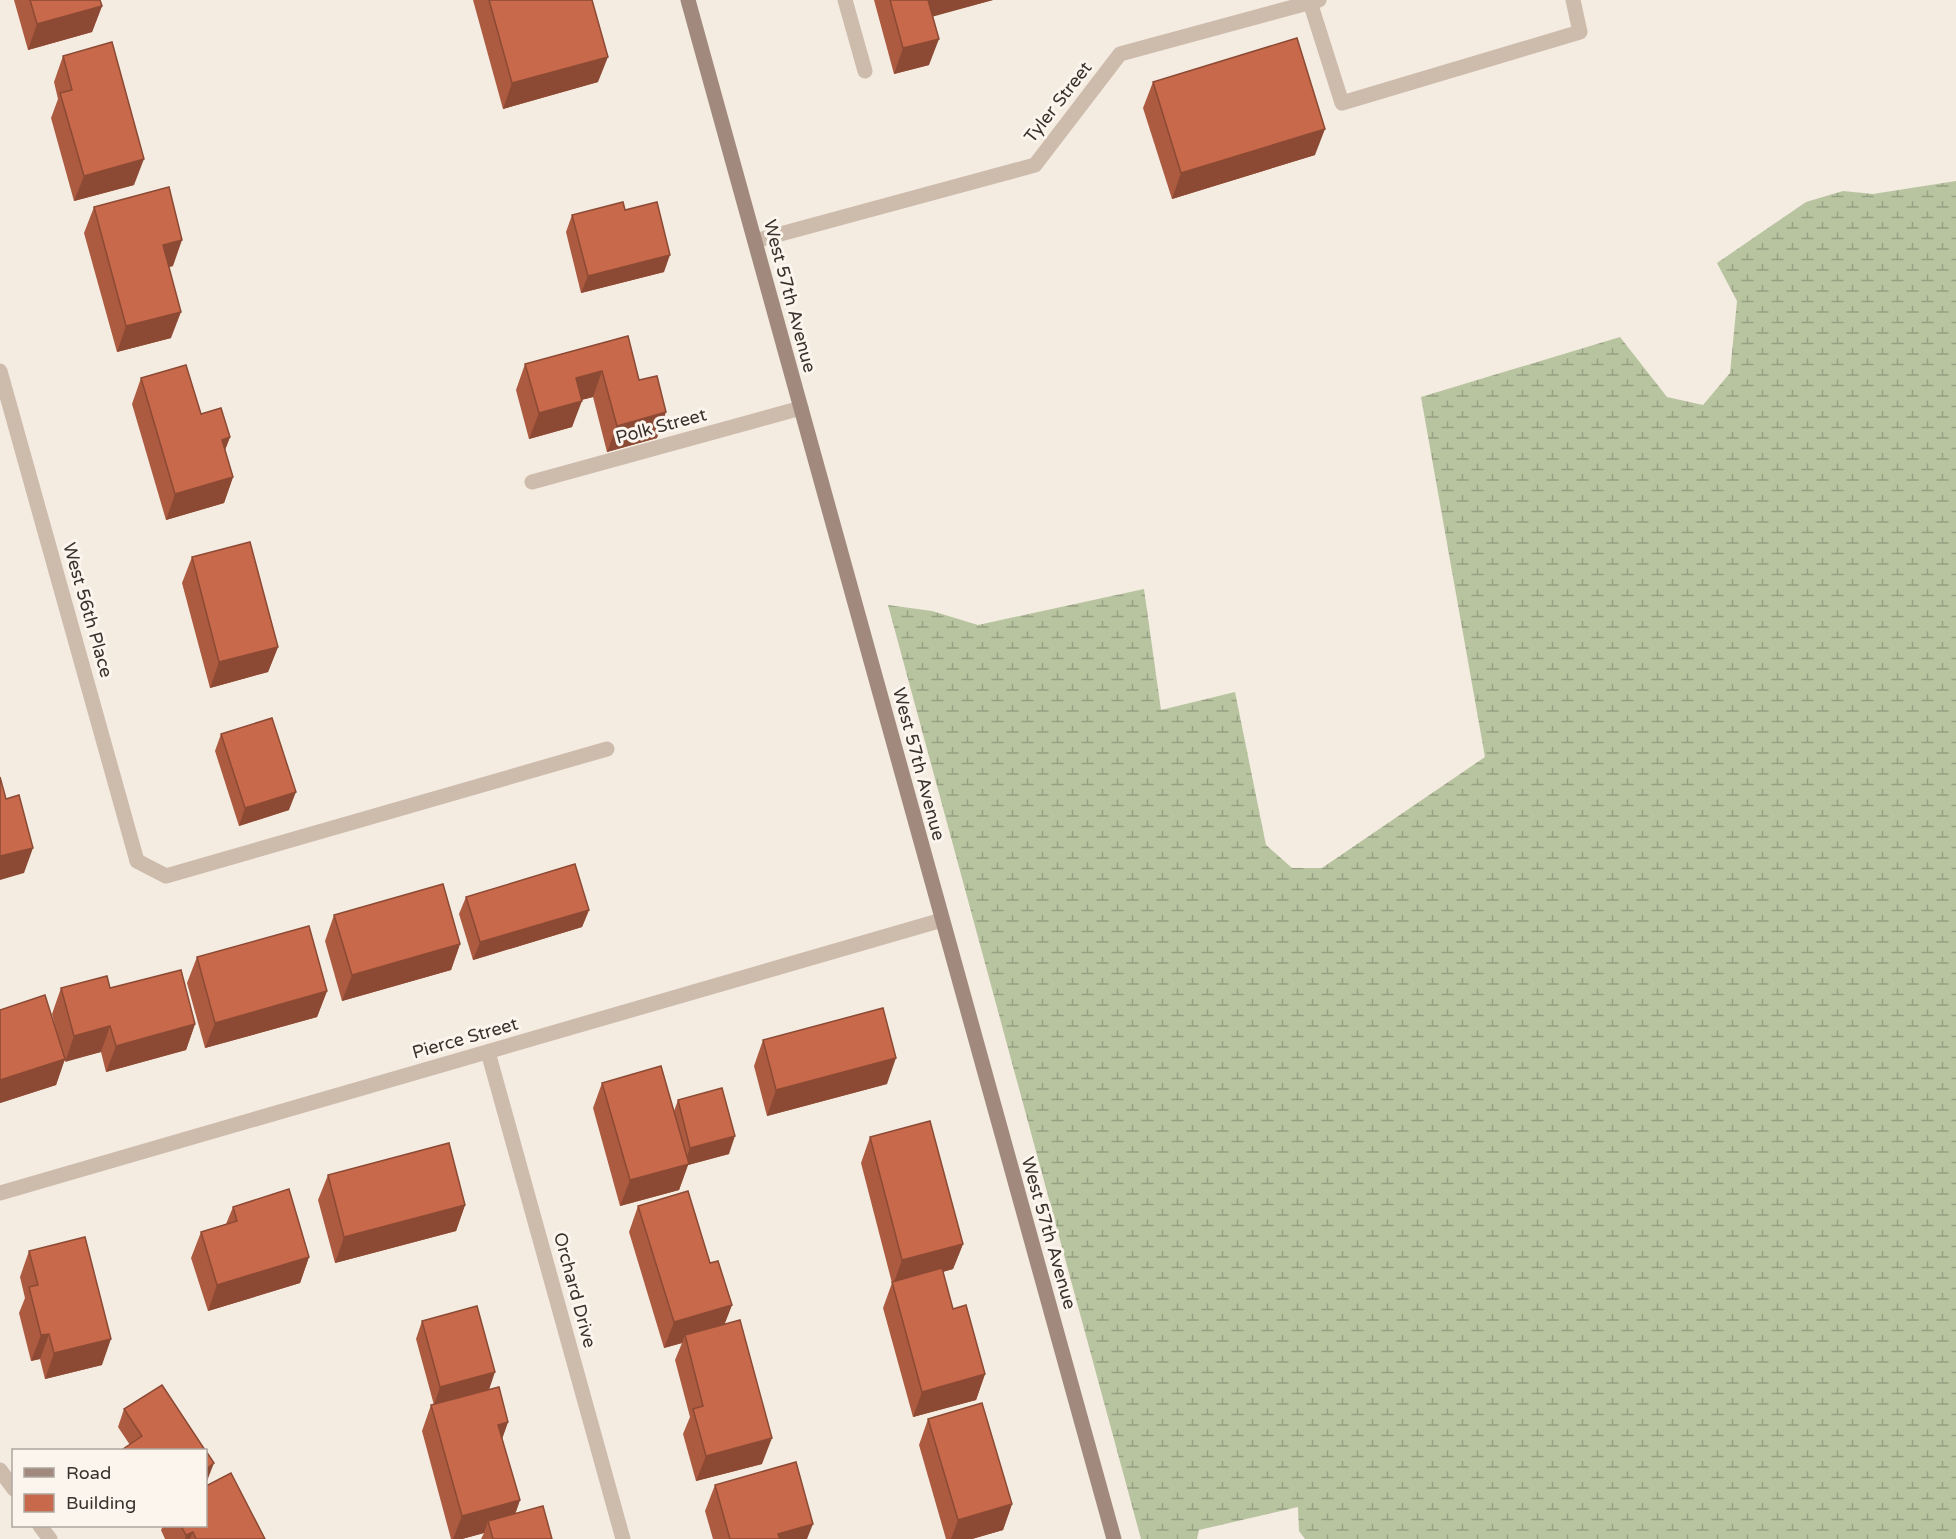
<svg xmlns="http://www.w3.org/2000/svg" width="1956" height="1539" font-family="'Varela Round',sans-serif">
<defs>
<pattern id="wetland-marsh" width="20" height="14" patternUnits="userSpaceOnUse" patternTransform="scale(1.5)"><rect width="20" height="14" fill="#b8c4a0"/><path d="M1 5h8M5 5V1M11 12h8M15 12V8" fill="none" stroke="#97a083"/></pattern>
</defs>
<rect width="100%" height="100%" fill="#f4ebe1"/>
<path fill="url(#wetland-marsh)" d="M1956,181v1358h-651l-6,-8 -1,-24 -99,23 -2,9h-56l-253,-934 44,6 46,14 166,-36 17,121 74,-18 31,153 26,23h30l163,-111 -64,-360 199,-60 47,60 36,8 27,-32 7,-72 -20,-38 89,-61 37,-11 30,3z"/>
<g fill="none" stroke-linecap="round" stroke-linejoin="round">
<g stroke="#cdbbac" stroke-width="15">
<path d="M845,0l20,71"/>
<path d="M1310,2l32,101 238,-71 -7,-32"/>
<path d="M137,861l29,15 441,-127"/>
</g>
<g stroke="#cdbbac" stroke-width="15">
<path d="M755,241l280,-76 85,-111 199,-54"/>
<path d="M0,371l137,490"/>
<path d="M532,482l269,-74"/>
<path d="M488,1052l135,487"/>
<path d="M0,1193l942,-273"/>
<path d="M0,1470l14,19"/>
<path d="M40,1526l10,13"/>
</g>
<path stroke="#a18a7d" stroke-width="15" d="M688,0l426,1539"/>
</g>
<g fill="#ac5a40">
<path d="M14,0h86l2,6 -10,26 -64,18z"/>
<path d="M473,0h119l6,82 -95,27z"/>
<path d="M874,0h119l-61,16 -3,49 -35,9z"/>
<path d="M63,56l71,129 -60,16 -23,-83 7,-19 -4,-17z"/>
<path d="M1153,82l162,73 -143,44 -29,-91z"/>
<path d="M94,207l79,59 -4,1 2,71 -54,14 -33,-119z"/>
<path d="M625,210l39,62 -83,21 -15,-61 6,-17z"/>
<path d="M628,336l11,44 18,58 -50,14 -14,-55 -12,3 -9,27 -43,12 -13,-49 9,-26z"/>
<path d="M141,378l60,36 29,23 -5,13 8,27 -9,26 -58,17 -34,-116z"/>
<path d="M192,557l86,90 -10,25 -58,16 -28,-105z"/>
<path d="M221,734l68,76 -50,16 -24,-75z"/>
<path d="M466,897l123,13 -7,17 -109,33 -14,-46z"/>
<path d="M334,915l126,29 -9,26 -109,31 -17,-60z"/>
<path d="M197,957l130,34 -10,26 -112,31 -18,-65z"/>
<path d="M61,988h49l85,36 -9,26 -80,22 -5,-20 -37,9 -8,24 -56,18v-93l57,24 -5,-20z"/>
<path d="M763,1040l124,44 -120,32 -13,-50z"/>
<path d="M602,1083l72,28 4,-11 51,54 -41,11 -9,25 -59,16 -27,-98z"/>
<path d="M870,1137l93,107 -10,25 -10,3 10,37 32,65 -9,26 -63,17 -30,-109 9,-25 -31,-120z"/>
<path d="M328,1175l137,30 -9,26 -121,32 -17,-63z"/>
<path d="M638,1206l72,57 22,42 -8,19 38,140 -66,17 -13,-47 7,-17 -15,-57 7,-17 -18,5 -35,-116z"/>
<path d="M233,1207l76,50 -9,26 -92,28 -17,-53 10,-26 25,-8z"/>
<path d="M29,1251l73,114 -57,14 -5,-20 -9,2 -12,-48 6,-15 -5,-21z"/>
<path d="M422,1321l67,69 19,32 -6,16 18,62 -5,14 37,25h-71l3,-6 -22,6h-11l-29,-108 9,-26h3l-18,-66z"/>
<path d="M124,1409l81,41h-83l8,-5 -12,-18z"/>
<path d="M928,1419l84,85 -9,26 -31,9h-26l-27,-94z"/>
<path d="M715,1485l92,54h-94l-8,-28z"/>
<path d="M163,1526h43l59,13h-100l-4,-9z"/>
</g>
<g fill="#8c4a34">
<path d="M925,0h68l-76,21z"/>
<path d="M102,6l-10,26 -64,18 9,-26z"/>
<path d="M939,39l-10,26 -35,9 9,-26z"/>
<path d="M608,57l-10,25 -95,27 9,-26z"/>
<path d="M1325,129l-10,26 -143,44 9,-26z"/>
<path d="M144,159l-10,26 -60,16 10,-25z"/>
<path d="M182,240l-9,26 -20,5 10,-26z"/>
<path d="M670,255l-6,17 -83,21 7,-17z"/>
<path d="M181,312l-10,26 -54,14 9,-26z"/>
<path d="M602,371l-9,26 -27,7 10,-26z"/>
<path d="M582,401l-10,26 -43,12 10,-26z"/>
<path d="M666,412l-9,26 -50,14 10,-26z"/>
<path d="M230,437l-10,26 2,-23z"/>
<path d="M233,477l-9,26 -58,17 9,-26z"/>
<path d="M278,647l-10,25 -58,16 9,-26z"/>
<path d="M296,792l-7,18 -50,16 6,-18z"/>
<path d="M33,848l-9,25 -24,7v-24z"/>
<path d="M589,910l-7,17 -109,33 7,-18z"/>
<path d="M460,944l-9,26 -109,31 10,-26z"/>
<path d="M327,991l-10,26 -112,31 10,-25z"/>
<path d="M195,1024l-9,26 -80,22 10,-26z"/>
<path d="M110,1026l-9,26 -36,10 9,-26z"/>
<path d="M896,1058l-9,26 -120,32 9,-26z"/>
<path d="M65,1059l-9,26 -56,18v-23z"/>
<path d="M735,1136l-6,18 -41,11 -9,25 -59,16 10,-26 54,-15 6,-17z"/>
<path d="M465,1205l-9,26 -121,32 9,-26z"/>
<path d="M963,1244l-10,25 -60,16 9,-25z"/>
<path d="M309,1257l-9,26 -92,28 9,-26z"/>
<path d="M732,1305l-10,26 -37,4 -3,8 -18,5 10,-26z"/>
<path d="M49,1334l-9,25 -9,2 10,-26z"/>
<path d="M111,1339l-9,26 -57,14 9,-26z"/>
<path d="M495,1372l-6,18 -55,15 6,-18z"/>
<path d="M985,1374l-9,26 -63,17 9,-25z"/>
<path d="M508,1422l-9,26 -1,-23z"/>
<path d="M772,1438l-10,26 -66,17 10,-25z"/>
<path d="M214,1463l-7,18 -1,1v-13z"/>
<path d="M520,1500l-9,26 -23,-5 -4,12 -22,6h-9l9,-23z"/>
<path d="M1012,1504l-9,26 -31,9h-21l7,-19z"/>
<path d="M813,1524l-6,15h-31l2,-5z"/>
<path d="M193,1532l-3,7h-5l1,-4z"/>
</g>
<g fill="#c8694b" stroke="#8c4a34" stroke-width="1.5">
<path d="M30,0h70l2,6 -65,18z"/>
<path d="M489,0h103l16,57 -96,26z"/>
<path d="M890,0h38l11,39 -36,9z"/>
<path d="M1297,38l28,91 -144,44 -28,-91z"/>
<path d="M112,42l32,117 -60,17 -24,-83 12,-3 -9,-34z"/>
<path d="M169,187l13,53 -19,5 18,67 -55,14 -32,-119z"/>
<path d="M623,202l2,8 32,-8 13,53 -82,21 -16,-61z"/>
<path d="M628,336l11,44 18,-4 9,36 -49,14 -15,-55 -26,7 6,23 -43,12 -14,-49z"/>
<path d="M186,365l15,49 20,-6 9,29 -8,3 11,37 -58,17 -34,-116z"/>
<path d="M250,542l28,105 -59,15 -27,-105z"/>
<path d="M272,718l24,74 -51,16 -24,-74z"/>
<path d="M0,777l6,22 13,-4 14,53 -33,8z"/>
<path d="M575,864l14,46 -109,32 -14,-45z"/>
<path d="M443,884l17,60 -108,31 -18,-60z"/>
<path d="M309,926l18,65 -112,32 -18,-66z"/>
<path d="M181,970l14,54 -79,22 -6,-20 -36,10 -13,-48 46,-12 3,12z"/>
<path d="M45,995l20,64 -65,21v-70z"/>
<path d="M883,1008l13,50 -120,32 -13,-50z"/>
<path d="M661,1066l28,98 -59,16 -28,-97z"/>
<path d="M722,1088l13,48 -45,12 -12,-48z"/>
<path d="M930,1121l33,123 -61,16 -32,-123z"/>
<path d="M449,1143l16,62 -121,32 -16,-62z"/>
<path d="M289,1189l20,68 -92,28 -16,-53 36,-11 -4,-14z"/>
<path d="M688,1191l22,72 8,-2 14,44 -58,17 -36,-116z"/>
<path d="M85,1237l26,102 -57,14 -5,-19 -8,1 -12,-48 9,-2 -9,-34z"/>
<path d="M942,1268l11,41 13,-4 19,69 -63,18 -30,-110z"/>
<path d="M477,1306l18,66 -55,15 -18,-66z"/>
<path d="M740,1320l32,118 -66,18 -13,-47 10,-3 -18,-71z"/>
<path d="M162,1385l43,65h-81l-1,-1 19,-13 -18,-27z"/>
<path d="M499,1387l9,35 -10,3 22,75 -58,16 -31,-111z"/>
<path d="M982,1403l30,101 -54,16 -30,-101z"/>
<path d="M206,1451l8,12 -8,6z"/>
<path d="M796,1462l17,62 -35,10 2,5h-50l-15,-54z"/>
<path d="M231,1473l34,66h-69l-3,-7 -7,3 -5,-9h25v-40z"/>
<path d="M543,1506l9,33h-59l-5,-18z"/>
</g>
<g text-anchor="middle" stroke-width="6" stroke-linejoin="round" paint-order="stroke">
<g font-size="18" fill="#3b302b" stroke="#fbf5ee">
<text transform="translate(1058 102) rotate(-52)" y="6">Tyler Street</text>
<text transform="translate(790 296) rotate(75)" y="6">West 57th Avenue</text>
<text transform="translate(661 426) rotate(-15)" y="6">Polk Street</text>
<text transform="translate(88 610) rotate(74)" y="6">West 56th Place</text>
<text transform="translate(919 764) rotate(75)" y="6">West 57th Avenue</text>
<text transform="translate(465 1038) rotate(-16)" y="6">Pierce Street</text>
<text transform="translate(1049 1233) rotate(74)" y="6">West 57th Avenue</text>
<text transform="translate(575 1290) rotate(75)" y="6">Orchard Drive</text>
</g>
</g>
<rect x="12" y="1449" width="195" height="78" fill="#fbf5ee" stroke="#aea6a0" stroke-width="1.5"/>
<rect x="24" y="1468" width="30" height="9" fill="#a18a7d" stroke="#aea6a0" stroke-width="1.5"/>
<text x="66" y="1479" font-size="18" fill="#3b302b">Road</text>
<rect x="24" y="1494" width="30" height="18" fill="#c8694b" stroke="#aea6a0" stroke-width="1.5"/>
<text x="66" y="1509" font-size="18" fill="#3b302b">Building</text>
</svg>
